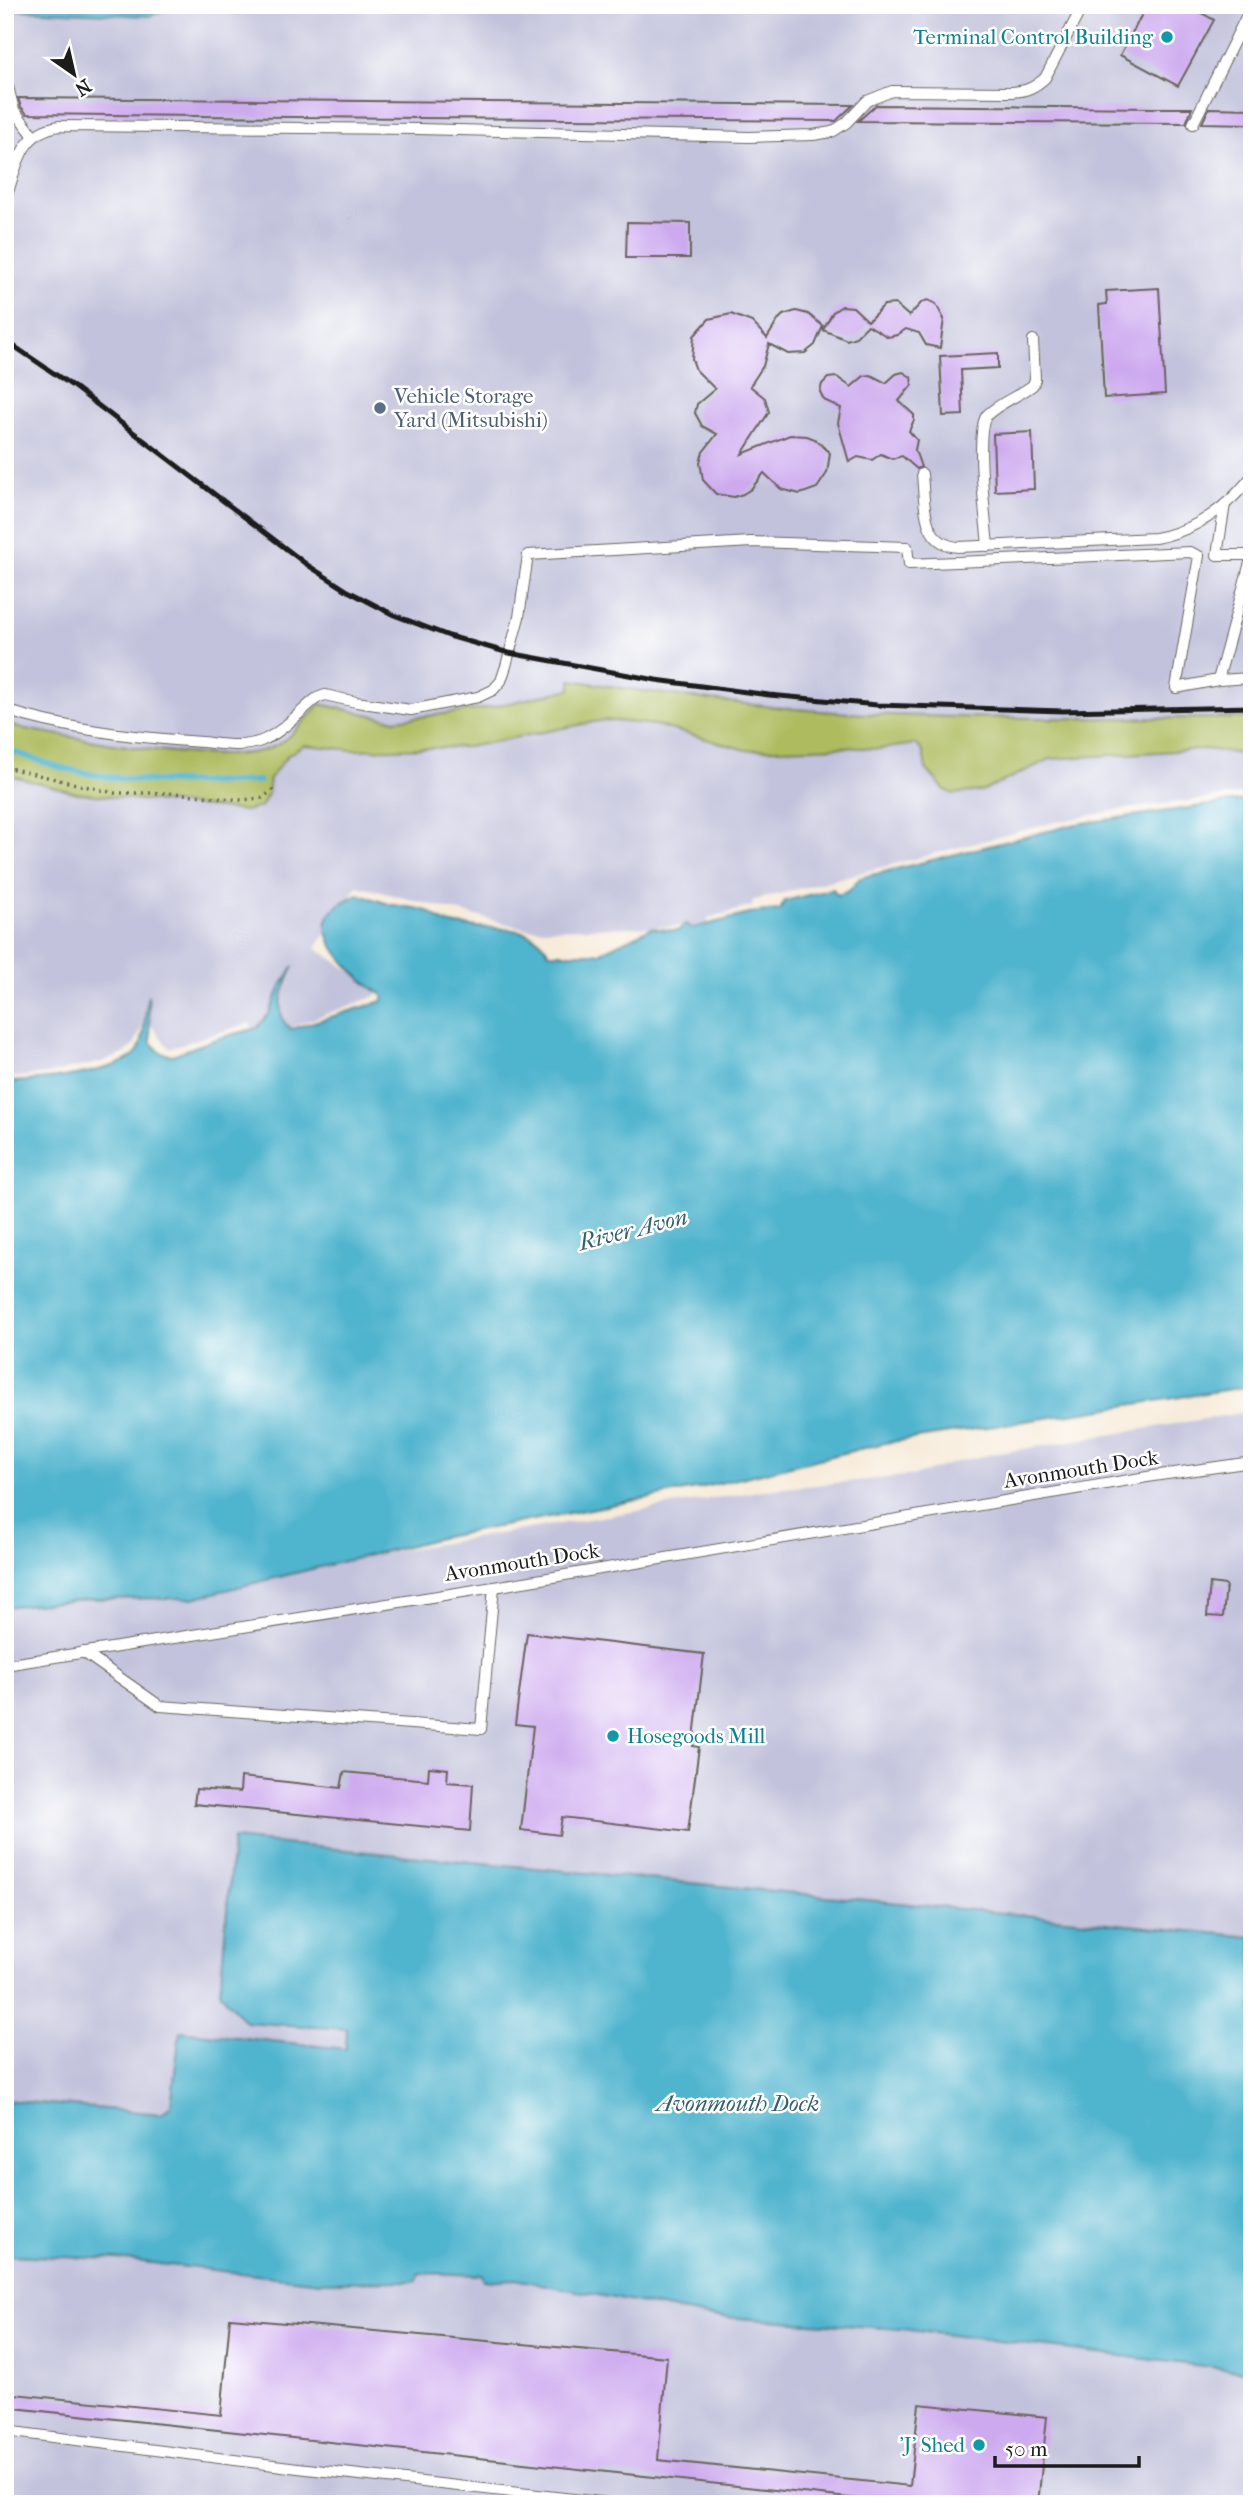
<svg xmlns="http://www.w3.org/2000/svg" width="1257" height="2509" font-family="'IM FELL French Canon',serif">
<rect width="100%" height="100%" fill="#fff"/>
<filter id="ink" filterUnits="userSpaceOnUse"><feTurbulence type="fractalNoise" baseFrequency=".0143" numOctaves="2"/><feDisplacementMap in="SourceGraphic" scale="14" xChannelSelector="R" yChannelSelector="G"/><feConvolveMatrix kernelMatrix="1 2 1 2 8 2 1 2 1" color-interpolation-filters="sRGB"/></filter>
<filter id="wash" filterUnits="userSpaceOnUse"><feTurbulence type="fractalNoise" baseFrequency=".00686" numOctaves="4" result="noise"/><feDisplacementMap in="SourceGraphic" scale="28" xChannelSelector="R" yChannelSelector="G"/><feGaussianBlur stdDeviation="1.57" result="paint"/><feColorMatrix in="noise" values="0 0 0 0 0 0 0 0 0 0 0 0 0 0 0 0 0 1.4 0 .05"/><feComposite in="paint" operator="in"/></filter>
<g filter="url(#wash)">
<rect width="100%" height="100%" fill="#f7ebd9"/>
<g fill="#c2c2dc">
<path d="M5,5h1247v788l-128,16 -73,14 -299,78 1,5 -45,12v8l-180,3 -171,-43 -41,62 63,42 -3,6 -119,43 -7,-16 -81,25 -23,-30 -12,27 -10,9 -23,8 -53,12 -43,4z"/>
<path d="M1252,1411v1093h-1247v-909l159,-6 600,-99 152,-15 44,-14 32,-7z"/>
</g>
<path fill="#aebc5e" stroke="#656c3d" stroke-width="2" d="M571,680c92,15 185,27 278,33 134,7 269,5 403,5v37l-47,-6 -155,10 -67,32 -30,3 -9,-5 -18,-20 -3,-17 -7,-8 -37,5 -35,-2 -98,3 -91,-25 -51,-5 -136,27 -114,3 -50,-5 -16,10 -18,23 -2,16 -7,13 -16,4 -168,-18 -72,-19v-51l20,6c57,9 198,40 247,18 19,-8 34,-29 48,-43l75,16 87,-11 89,-20z"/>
<g fill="#4fb4ce" stroke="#366875" stroke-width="2">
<path d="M5,5h161l-6,7 -11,4 -144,-7z"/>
<path d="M1252,799v587l-367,57 -185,45 -256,49 -251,61 -103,1 -85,8v-525c27,0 122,-9 134,-33 6,-12 6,-39 9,-54l3,48 10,10 11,2 47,-17 38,-10 12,-14 13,-30 12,-18c-9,18 -23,49 -3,63l92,-28v-6c-19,-10 -66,-53 -55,-77 4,-11 20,-19 30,-24 10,3 21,7 31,10 12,3 25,3 38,7 7,2 11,8 18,11 31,12 88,-5 104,31h50l52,-25 27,3 7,-7 8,4 64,-16 23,-2 4,-9 49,-12 4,6 12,-4 11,-13 216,-54z"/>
<path d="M233,1839l1019,98v435l-351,-43 -195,-13 -191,-37 -31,2 -2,-6 -63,-2 -2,8 -97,1 -204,-23 -111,-4v-155l157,14 9,-9 9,-74 166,18 1,-20 -102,-7 -25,-30z"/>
</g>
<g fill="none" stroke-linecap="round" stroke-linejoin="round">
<path stroke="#4fb4ce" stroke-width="6" d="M5,749c21,7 41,15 62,20 57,14 133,15 192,12"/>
</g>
<g id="blocks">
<g fill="#cdaaef">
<path d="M1147,5h40l27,15 -36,66 -58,-31z"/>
<path d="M18,98l835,7 -17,16 -544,-4 -265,-3 -6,-7z"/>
<path d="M876,105l278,3h38l-6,15 -328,-2z"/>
<path d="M1209,108l43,1v15l-50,-1z"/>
<path d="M627,222l63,1v35h-64z"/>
<path d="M1159,288l6,106 -61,4 -5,-93 8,-1 -1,-13z"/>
<path d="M928,300l8,4 8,15 -4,29 -14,-3 -7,-12 -13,-4 -9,6 -9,2 -20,-12 -12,12 -9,3 -24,-10 10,-18 9,-6 11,1 15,14 16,-16 11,-1 14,12 13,-14z"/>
<path d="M796,311l12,3 15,12 -8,19 -10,8 -17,1 -19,-10 -6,22 -13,20 15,12 4,14 -27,42 48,-19 17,1 8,3 15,14 -3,20 -10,15 -17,6 -19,-5 -17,-16 -13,16 -8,5 -9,3 -18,-3 -13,-14 -3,-18 3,-10 14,-18 -15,-8 -7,-13 2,-9 18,-15 -19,-19 -4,-11 2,-23 15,-17 22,-5 21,8 15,16 12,-19 4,-4z"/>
<path d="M998,353v15l-37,2 2,45 -20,1 -3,-60z"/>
<path d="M903,372l8,5 1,8 -13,16 15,14v5l-5,11 8,9 -2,10 6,17 -4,2 -15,-13 -10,3 -11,-5 -9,6 -14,-3 -9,5 -11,-39 3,-15 -17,-8 -4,-8 2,-8 6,-6 9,-1 14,10 13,-11 7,-1 15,8 10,-9z"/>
<path d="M1032,432l2,57 -39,2 -2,-57z"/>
<path d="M1210,1583l16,2 -3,32 -16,-1z"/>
<path d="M527,1633l177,21 -11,92 6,1 -11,85 -126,-15 -3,18 -38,-5 12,-104 -18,-2z"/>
<path d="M429,1767l19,2 -1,13 26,2 -3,47 -276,-27 2,-15 44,3 1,-15 100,11 3,-16 84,8z"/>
<path d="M230,2318l437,39 -9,103 252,26 9,-82 128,13 -9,87h-134l-899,-97v-14l216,22z"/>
</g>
</g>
</g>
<g filter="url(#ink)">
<use href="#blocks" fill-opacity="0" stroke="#69645e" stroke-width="2"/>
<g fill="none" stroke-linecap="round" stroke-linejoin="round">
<g stroke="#69645e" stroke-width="12">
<g id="service">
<path d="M5,75l9,35 19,25"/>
<path d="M1193,124l59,-119"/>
<path d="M5,201c12,-33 14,-69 54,-75l359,3 331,8 64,-2 19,-3 14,-9 21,-22 25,-10 120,1c14,-1 22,-4 33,-14l38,-73"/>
<path d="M922,474c3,29 -1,70 36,73l197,-9c40,-7 72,-30 97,-62"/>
<path d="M1225,504l-8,51h33"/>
<path d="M988,546c-2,-24 -14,-116 -1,-131 12,-12 32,-19 46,-30l2,-6 -2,-39"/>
<path d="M1218,680l34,-125"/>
<path d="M5,710c63,20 132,28 197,32 19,2 41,6 59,-1 21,-8 38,-29 56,-43l8,-3 31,7 55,8 67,-13 15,-7 8,-9 5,-15 13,-49 9,-62 223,-13 156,5 2,17 281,-12 9,4 -23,132 42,-8 34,-2"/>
<path d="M83,1652l77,54 321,23 13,-142"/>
<path d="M5,1665l489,-78 659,-111 99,-14"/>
<path d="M5,2431l293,37 320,36"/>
</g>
</g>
<path stroke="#69645e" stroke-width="3.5" stroke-dasharray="2 5" stroke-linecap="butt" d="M5,767l109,26h59l69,7 20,-2 11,-8v-4"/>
<use href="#service" stroke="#fff" stroke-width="10"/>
<path stroke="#1c1c1c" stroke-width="5" d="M5,340l69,47 232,177 42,27 46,24 55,21 60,17 147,27 113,15 108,10 185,6 190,-4"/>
</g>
</g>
<g fill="#0f9aa8" stroke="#fff" stroke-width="2.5">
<circle cx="1167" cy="37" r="7"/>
<circle cx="613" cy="1736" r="7"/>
<circle cx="979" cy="2445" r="7"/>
</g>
<circle fill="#5c6f8a" stroke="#fff" stroke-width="2.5" cx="380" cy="408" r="7"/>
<g text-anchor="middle" stroke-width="5" stroke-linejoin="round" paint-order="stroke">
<g font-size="21" fill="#0d838f" stroke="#fff" text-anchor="end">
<text x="1153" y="44">Terminal Control Building</text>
<text x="627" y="1743" text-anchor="start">Hosegoods Mill</text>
<text x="965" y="2452">'J' Shed</text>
</g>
<g font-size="21" fill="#4e5e75" stroke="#fff" text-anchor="start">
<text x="394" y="403">Vehicle Storage<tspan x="394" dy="24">Yard (Mitsubishi)</tspan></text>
</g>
<g font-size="21" fill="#1c1c1c" stroke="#fff">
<text transform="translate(1081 1469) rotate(-9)" y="7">Avonmouth Dock</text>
<text transform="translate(522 1562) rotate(-9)" y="7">Avonmouth Dock</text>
</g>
<g font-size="23" font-style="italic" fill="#33606c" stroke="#fff">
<text transform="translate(633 1229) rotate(-14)" y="8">River Avon</text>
<text x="738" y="2111">Avonmouth Dock</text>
</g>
</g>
<rect width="1257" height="2509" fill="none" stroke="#fff" stroke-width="28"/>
<g transform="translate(74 74) rotate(146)" stroke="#ffffff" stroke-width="5" paint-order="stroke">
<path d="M0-5L12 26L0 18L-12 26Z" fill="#1c1c1c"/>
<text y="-10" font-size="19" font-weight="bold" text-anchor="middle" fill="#1c1c1c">N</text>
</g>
<path d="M995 2456v10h144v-10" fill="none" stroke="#1c1c1c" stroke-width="3.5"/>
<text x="1005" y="2456" font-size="21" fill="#1c1c1c" stroke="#ffffff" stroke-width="5" paint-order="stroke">50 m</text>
</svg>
